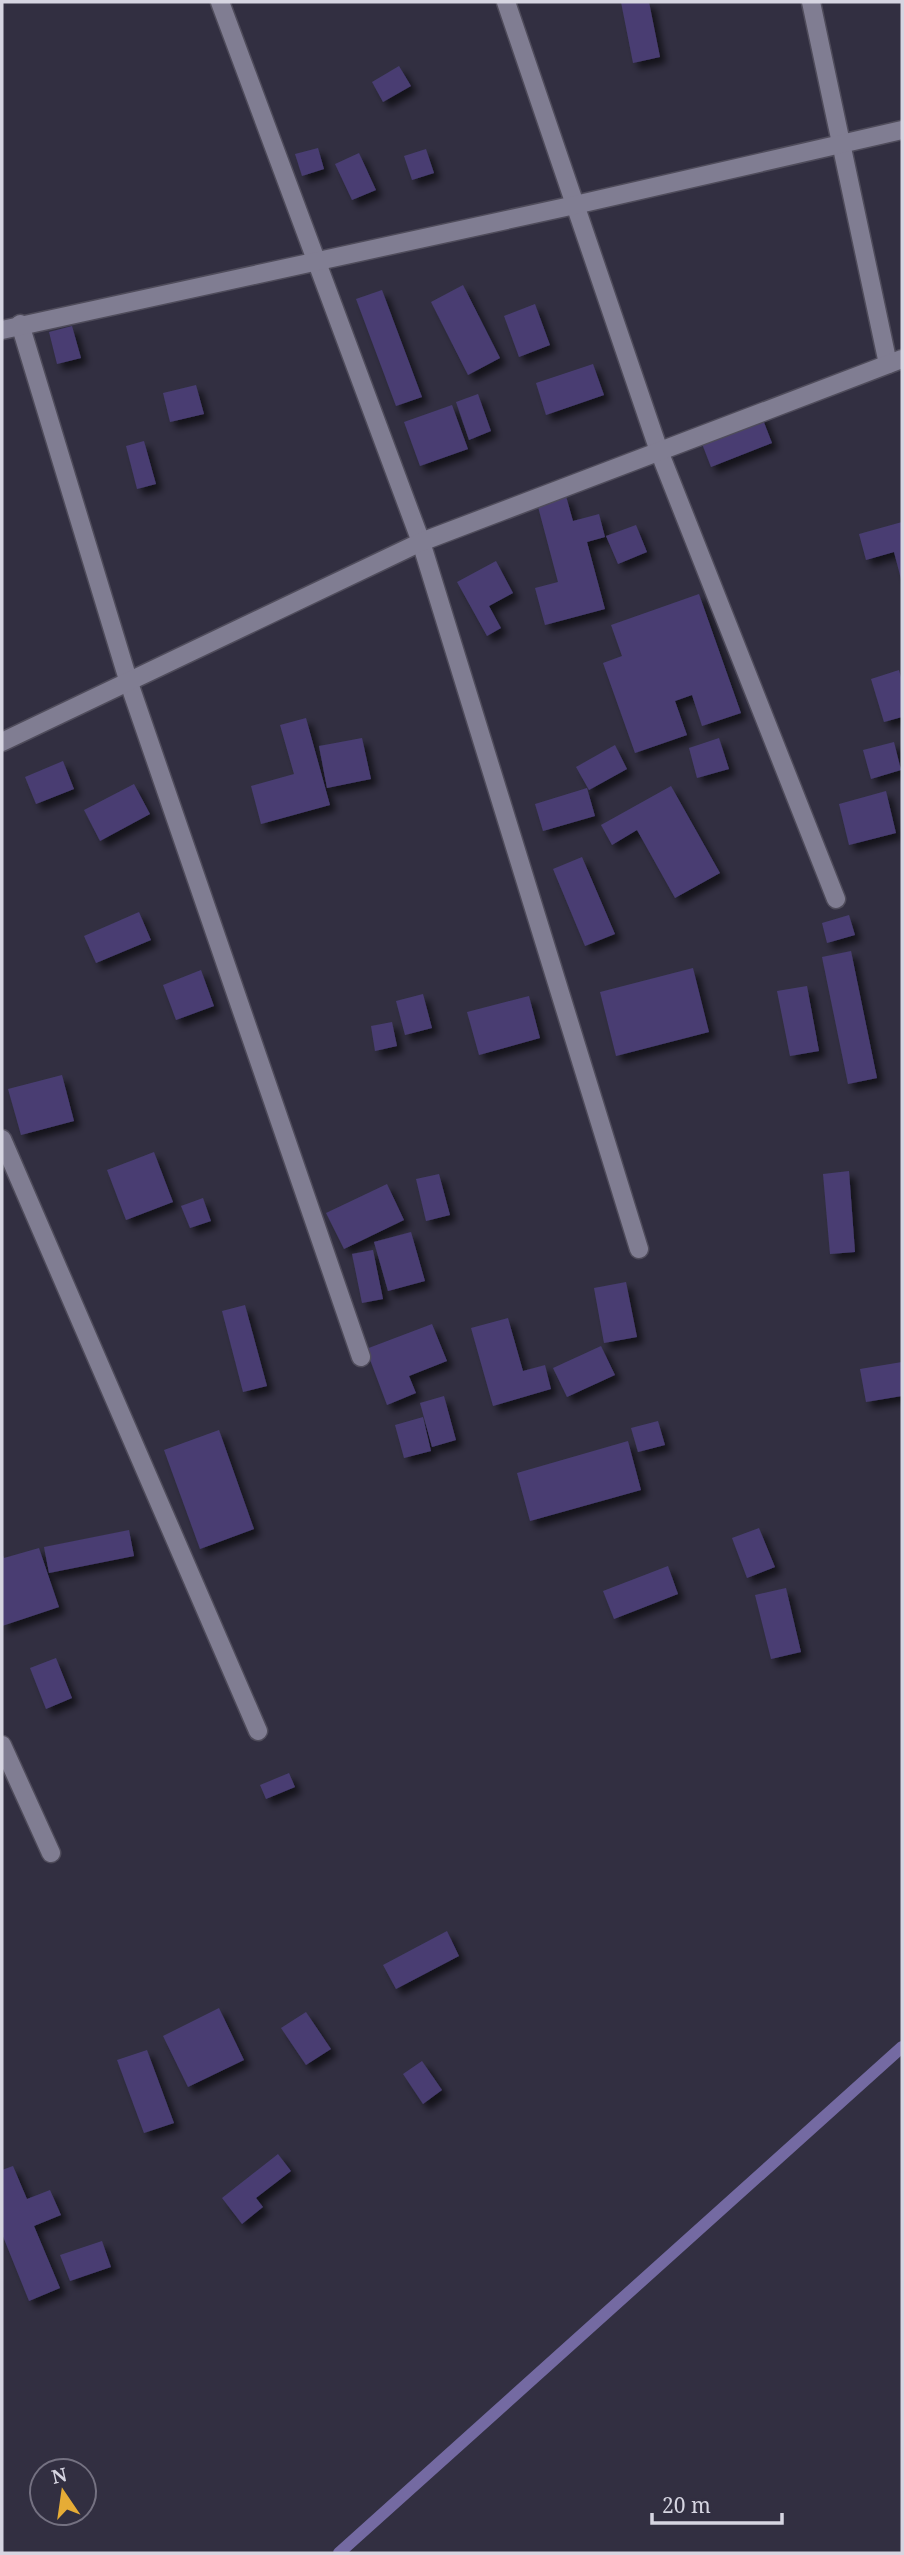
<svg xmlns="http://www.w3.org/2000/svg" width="904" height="2555" font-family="'Noto Serif',serif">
<defs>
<filter id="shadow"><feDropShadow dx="6" dy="6" stdDeviation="3.5" flood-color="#0009"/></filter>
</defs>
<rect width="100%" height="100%" fill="#322f41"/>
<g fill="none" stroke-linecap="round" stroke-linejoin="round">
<path stroke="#746aa2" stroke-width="12" d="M339,2553l563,-506"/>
</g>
<g fill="#483e72" filter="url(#shadow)">
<path d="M621,2h28l11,55 -27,6z"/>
<path d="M399,66l12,20 -28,16 -11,-20z"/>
<path d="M318,148l6,21 -22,7 -7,-22z"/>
<path d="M426,149l8,24 -22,7 -8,-24z"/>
<path d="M359,153l17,37 -24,10 -17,-36z"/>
<path d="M463,285l37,73 -32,17 -37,-73z"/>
<path d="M382,290l40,107 -26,9 -40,-107z"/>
<path d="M535,304l15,41 -31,12 -15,-41z"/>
<path d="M72,326l9,32 -24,6 -8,-32z"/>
<path d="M593,364l11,31 -58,20 -10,-32z"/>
<path d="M196,385l8,29 -34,8 -7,-29z"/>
<path d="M478,394l13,37 -22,9 -13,-38z"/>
<path d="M452,405l16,44 -48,17 -16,-44z"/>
<path d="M760,412l12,31 -61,24 -12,-31z"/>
<path d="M144,441l12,43 -19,5 -11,-43z"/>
<path d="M566,496l7,25 26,-7 6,23 -18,5 18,67 -60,16 -10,-37 23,-6 -21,-79z"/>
<path d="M902,522v57h-1l-7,-27 -28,8 -7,-26z"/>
<path d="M636,525l11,27 -29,12 -12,-28z"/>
<path d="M496,561l17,32 -24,13 12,22 -14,8 -30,-54z"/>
<path d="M699,594l42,119 -39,13 -10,-31 -17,6 12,34 -52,18 -32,-90 19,-7 -11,-31z"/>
<path d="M899,670l3,11v36l-18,5 -13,-43z"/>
<path d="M306,718l24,87 -69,19 -10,-38 43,-12 -14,-49z"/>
<path d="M362,738l9,41 -44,9 -8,-42z"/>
<path d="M719,738l10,31 -32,9 -8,-30z"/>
<path d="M894,742l7,28 -30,9 -8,-29z"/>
<path d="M615,745l12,24 -38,21 -13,-23z"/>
<path d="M63,761l11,28 -38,15 -11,-27z"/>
<path d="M134,784l16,30 -50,27 -16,-31z"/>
<path d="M671,786l49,87 -45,25 -38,-68 -25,15 -11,-20z"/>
<path d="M587,788l8,28 -52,15 -8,-27z"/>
<path d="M886,791l10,42 -47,12 -10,-41z"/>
<path d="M582,857l33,77 -30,12 -32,-77z"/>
<path d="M139,912l12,28 -55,23 -12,-27z"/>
<path d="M849,915l6,20 -28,8 -5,-20z"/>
<path d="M851,951l26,127 -29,6 -26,-127z"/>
<path d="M693,968l16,64 -93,24 -16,-64z"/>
<path d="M201,970l13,36 -38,14 -13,-35z"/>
<path d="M807,986l12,65 -29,5 -13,-65z"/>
<path d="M423,994l9,34 -27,7 -9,-34z"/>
<path d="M529,996l11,42 -61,17 -12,-43z"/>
<path d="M392,1022l5,24 -22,5 -4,-25z"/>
<path d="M62,1075l12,46 -53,14 -13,-46z"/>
<path d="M154,1152l19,50 -47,18 -19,-50z"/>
<path d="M849,1171l6,81 -25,2 -7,-80z"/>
<path d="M439,1174l11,41 -24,6 -10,-42z"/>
<path d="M387,1184l17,36 -60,29 -18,-36z"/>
<path d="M203,1198l8,23 -21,7 -9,-22z"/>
<path d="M411,1232l14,49 -37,10 -14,-49z"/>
<path d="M373,1250l10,49 -21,4 -10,-49z"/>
<path d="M626,1282l11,55 -33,6 -10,-55z"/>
<path d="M245,1305l22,81 -24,6 -21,-81z"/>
<path d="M508,1318l15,53 22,-6 6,24 -58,17 -22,-78z"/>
<path d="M432,1324l15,37 -38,15 7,17 -29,12 -21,-56z"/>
<path d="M601,1346l14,29 -48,22 -14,-29z"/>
<path d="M902,1362v34l-36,6 -6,-33z"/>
<path d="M444,1396l12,44 -24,7 -12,-44z"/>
<path d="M423,1417l8,34 -27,7 -9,-33z"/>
<path d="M658,1421l7,24 -27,7 -7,-24z"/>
<path d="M219,1430l35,99 -54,20 -36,-99z"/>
<path d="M628,1441l13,49 -111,31 -13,-48z"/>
<path d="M759,1528l16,39 -28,11 -15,-40z"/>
<path d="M129,1530l5,26 -85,17 -5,-26z"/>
<path d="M39,1548l20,59 -57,19v-74l2,6z"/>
<path d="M668,1566l10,28 -64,25 -11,-28z"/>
<path d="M786,1588l15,64 -30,7 -16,-64z"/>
<path d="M56,1658l16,40 -26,11 -16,-41z"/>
<path d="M289,1773l6,14 -29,12 -6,-14z"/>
<path d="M447,1931l12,25 -63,33 -13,-24z"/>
<path d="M219,2008l25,52 -56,27 -25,-51z"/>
<path d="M306,2012l25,37 -25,16 -25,-37z"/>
<path d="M147,2050l27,73 -30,10 -27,-73z"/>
<path d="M422,2061l20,29 -19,14 -20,-30z"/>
<path d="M278,2154l13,17 -35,27 7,9 -21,17 -20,-26z"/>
<path d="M13,2166l14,33 23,-9 11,25 -27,11 26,62 -31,13 -27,-67v-64z"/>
<path d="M102,2241l9,26 -41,14 -10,-26z"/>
</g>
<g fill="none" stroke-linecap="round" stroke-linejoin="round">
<g stroke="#4f4c5b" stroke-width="21">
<g id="street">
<path d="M220,2l201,540 218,707"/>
<path d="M506,2l153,449 177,448"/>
<path d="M811,2l77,362"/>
<path d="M20,324l109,359 232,674"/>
<path d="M2,330l573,-125 327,-75"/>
<path d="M2,742l419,-200 481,-183"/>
<path d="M2,1139l256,592"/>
<path d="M2,1745l49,108"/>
</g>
</g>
<use href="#street" stroke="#807d92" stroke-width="18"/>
</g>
<rect width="904" height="2555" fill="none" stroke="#d6d5e1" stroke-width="7"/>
<g transform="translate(63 2492) rotate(347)"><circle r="33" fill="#322f41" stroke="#747181" stroke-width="2"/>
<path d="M0-5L12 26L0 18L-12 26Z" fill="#e6ac36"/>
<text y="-10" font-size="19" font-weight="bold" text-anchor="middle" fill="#d6d5e1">N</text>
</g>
<path d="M652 2513v10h130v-10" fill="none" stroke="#d6d5e1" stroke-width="3.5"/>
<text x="662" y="2513" font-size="21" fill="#d6d5e1" stroke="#322f41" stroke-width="5" paint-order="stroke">20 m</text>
</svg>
